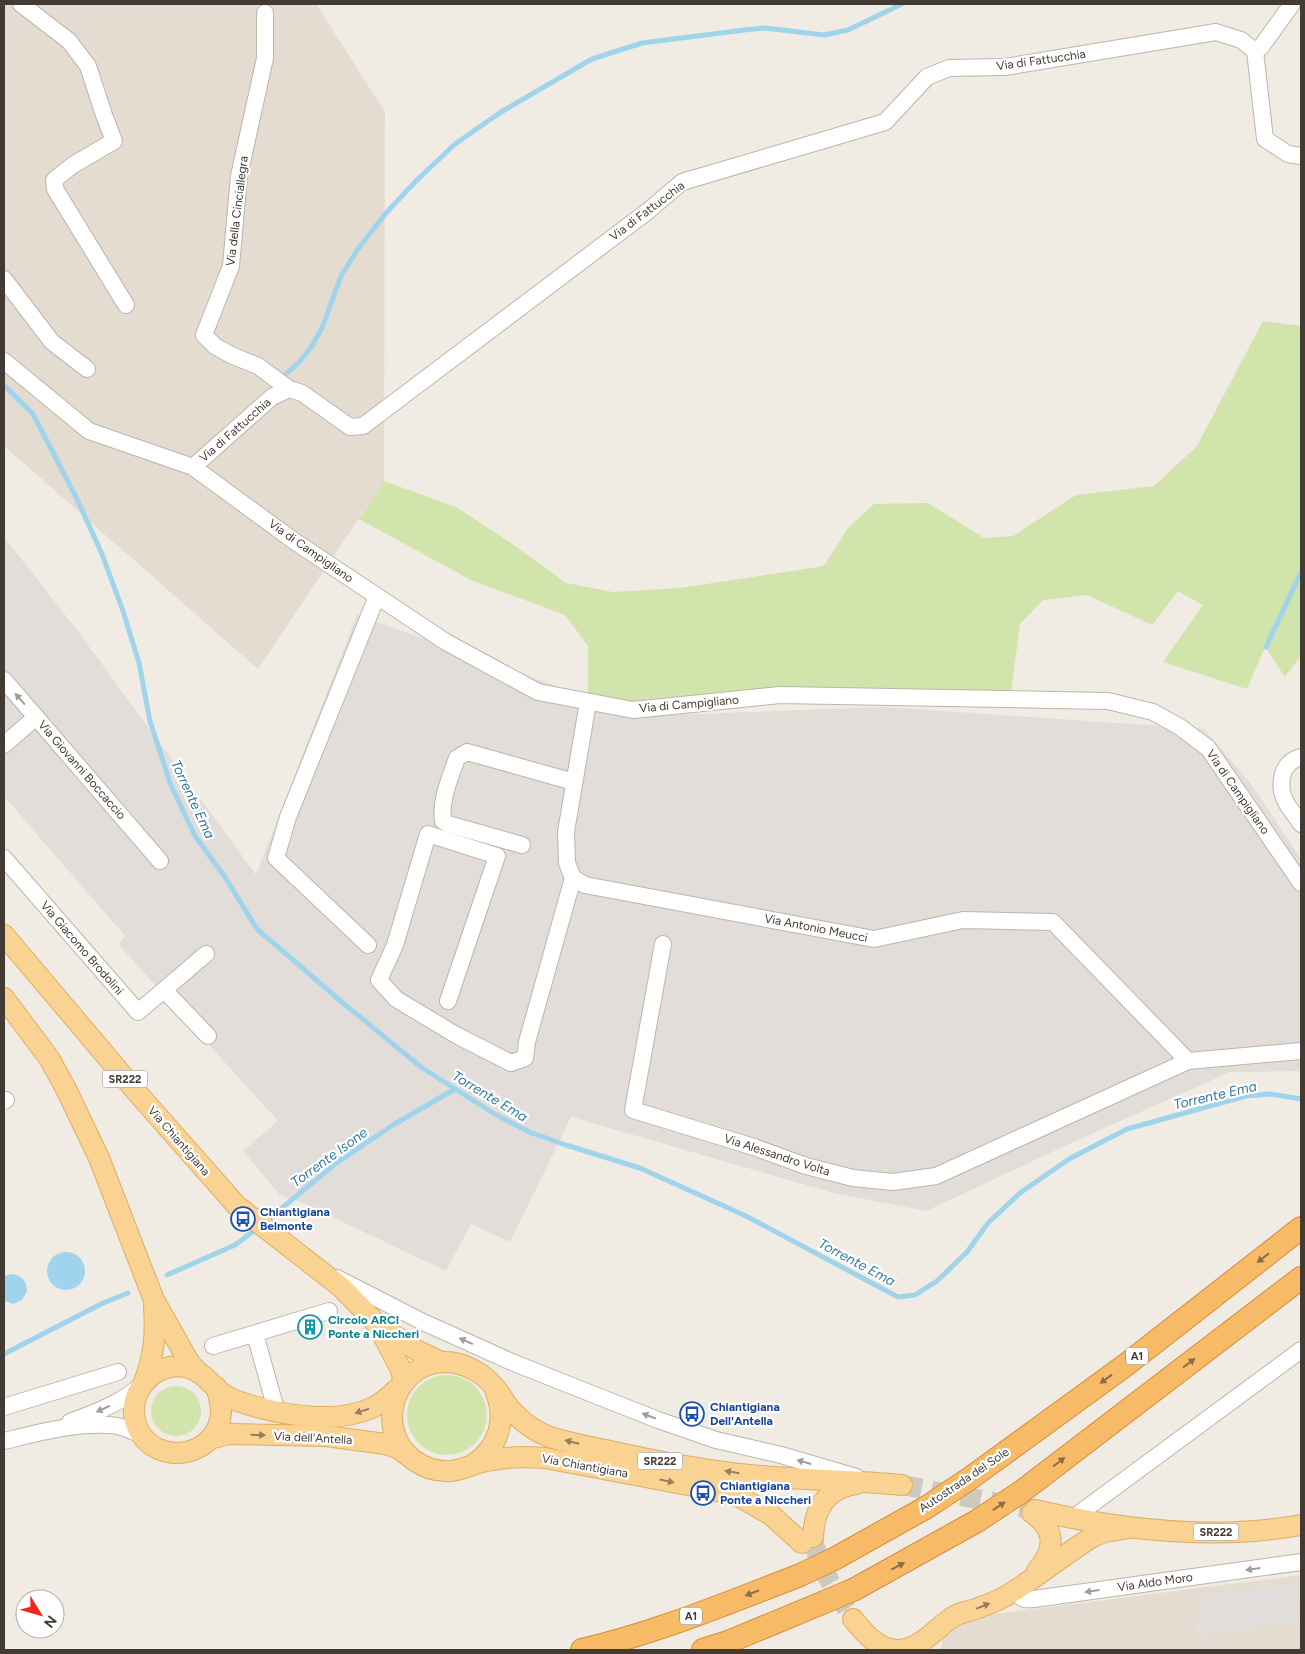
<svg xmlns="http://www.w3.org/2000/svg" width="1305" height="1654" font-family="Figtree,sans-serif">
<rect width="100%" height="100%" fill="#f0ebe3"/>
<g fill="#e4dcd1">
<path d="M4,4h312l69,108 -1,369 -126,188 -254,-223z"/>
<path d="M1301,1575v75h-360l2,-15 28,-18z"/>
</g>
<path fill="#e2ddd8" d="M4,537l73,93 179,245 101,-260 284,101 244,-9 319,22 48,56 49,74v212l-71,1 -150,67 -154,72 -92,-18 -263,-76 -61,125 -39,-18 -25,47 -141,-67 -25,-9 -37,-44 35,-30 -160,-177 7,-8 -121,-140z"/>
<g fill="#d0e4ac">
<path d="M1263,321l38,5v329l-16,22 -20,-30 -18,42 -84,-27 40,-57 -25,-14 -26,34 -65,-30 -44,5 -23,24 -10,75 -230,-4 -147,15 -45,-8v-56l-23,-31 -94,-35 -112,-61 25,-38 72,26 52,34 58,42 47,9 67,-4 144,-22 24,-38 26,-24 54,-1 56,35 29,-2 63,-41 78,-9 43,-40z"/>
<circle cx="447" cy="1415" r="40"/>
<circle cx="176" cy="1411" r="25"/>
</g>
<path fill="#e1dedb" d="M1301,1583v13l-8,2 4,23 -100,15 -2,-14 9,-2 -3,-23z"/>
<g fill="#a0d4ec">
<circle cx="66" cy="1271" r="19"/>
<path d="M11,1274c11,1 15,6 16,17l-5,9 -9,4 -9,-3v-25z"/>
</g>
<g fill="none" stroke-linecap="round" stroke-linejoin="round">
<g stroke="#a0d4ec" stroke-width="5">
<path d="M285,375l14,-13 13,-16 10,-18 19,-52 17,-27 28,-36 30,-32 39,-37 46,-32 91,-53 50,-16 102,-13 21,-2 59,7 24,-5 54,-26"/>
<path d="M4,385l29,29 43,83 26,57 21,57 16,52 11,58 20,62 25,53 30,41 32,52 92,79 72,59 72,46 36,19 37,13 74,23 106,48 152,81 17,-2 22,-14 30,-29 21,-29 32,-30 49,-34 58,-30 119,-33 24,-2 31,5"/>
<path d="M1266,647l35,-75"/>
<path d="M265,1222l70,-58 58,-39 62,-36"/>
<path d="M167,1275l68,-30 24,-18"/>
<path d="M4,1354l97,-50 27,-11"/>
</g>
<g stroke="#cdc8c0" stroke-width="20" stroke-dasharray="20 10" stroke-linecap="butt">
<path d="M902,1485l133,25"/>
<path d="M813,1537c4,29 25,57 40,82"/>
</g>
<g stroke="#beb5a9" stroke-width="18">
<g id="minor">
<path d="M21,4l48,37 19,25 16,49 10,26 -41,24 -19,15 1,9 71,116"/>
<path d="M265,13v45l-26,118 -8,90 -27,69 11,11 16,9 27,11 31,23 13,4 48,34 13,-1 285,-215 34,-29 203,-60 42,-45 22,-9 56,-1 211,-35 25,8 14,11 10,88 23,15 13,2"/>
<path d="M1255,51l6,-4 31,-43"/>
<path d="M4,279l48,63 35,27"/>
<path d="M4,361l85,70 104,36 101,74 152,101 92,50 95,18 147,-15 328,6 45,11 27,15 28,21 93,135"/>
<path d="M193,467l79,-70 17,-8"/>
<path d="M4,680l156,181"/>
<path d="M588,702l-22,130 1,31 6,15 12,7 289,54 89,-19 90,2 135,139 113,-10"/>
<path d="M4,745l32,-28"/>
<path d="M1301,757c-21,5 -24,30 -14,47 4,7 10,13 14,20"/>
<path d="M522,845l-74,-21 -5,-3c-3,-21 7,-43 14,-63l10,-6 107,30"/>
<path d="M4,858l134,154 68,-58"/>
<path d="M663,944l-30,166 121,37 52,19 47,12 40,4 43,-6 252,-115"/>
<path d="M368,945l-92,-87 12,-41 89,-221"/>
<path d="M164,990l44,46"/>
<path d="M448,1001l49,-145 -69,-22 -33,111 -16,35 17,19 60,36 55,28 14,-5 2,-16 46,-164"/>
<path d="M4,1101l2,-1"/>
<path d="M337,1278l86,44 91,41 144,57 58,20 65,15 75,22"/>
<path d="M255,1334l22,79"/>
<path d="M213,1346l116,-35"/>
<path d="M4,1407l114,-35"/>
<path d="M70,1422c26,-10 53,-19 73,-39"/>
<path d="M4,1441c33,-8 69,-18 104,-16 12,0 22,5 33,10"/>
<path d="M1073,1518l228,-168"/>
<path d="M1020,1587l-2,6c3,7 9,7 16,6l267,-37"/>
</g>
</g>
<g stroke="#ddae64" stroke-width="22">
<g id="major">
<path d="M4,935l136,161 97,110 104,81 36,37 23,44 4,13"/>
<path d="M4,998l45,60 17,31 33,69 55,142 35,62 9,10"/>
<path d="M378,1325l40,26 23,11"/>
<path d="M144,1382c10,-26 12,-47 10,-75"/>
<path d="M216,1387c3,9 5,17 5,26 -3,44 -64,55 -83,16 -15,-31 13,-68 47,-62 21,4 26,21 43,30 7,4 16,6 25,9 37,10 82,18 119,2 10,-5 19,-13 27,-21"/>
<path d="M210,1439l18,-5 98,2 59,8 14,5 8,6"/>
<path d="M474,1464c24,-16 33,-44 22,-71"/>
<path d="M1035,1510c86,20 178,31 266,15"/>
<path d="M1032,1513c25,17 23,36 5,58"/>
<path d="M813,1537c1,-28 13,-49 43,-53"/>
<path d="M802,1543l-31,-28 -33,-19 -29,-7 -164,-31c-15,-1 -30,-2 -45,1 -10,1 -21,3 -30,7 -6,2 -12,4 -18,5 -28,2 -54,-16 -59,-44 -3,-17 2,-36 15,-49 9,-10 23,-16 37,-16 20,0 40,12 52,28 5,6 8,13 13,19 11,12 25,23 40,28 19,6 40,10 60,14 45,10 92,19 139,24 51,5 102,5 153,10"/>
<path d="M853,1619c11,14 26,31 45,31 23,0 40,-25 58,-35 7,-3 15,-4 22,-7 9,-3 19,-7 28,-12 30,-18 57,-41 88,-60l11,-4 25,-4"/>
</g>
</g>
<g stroke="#d68d38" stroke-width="24">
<g id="highway">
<path d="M969,1479l158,-115 174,-136"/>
<path d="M1021,1492l280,-214"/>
<path d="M834,1559l93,-52"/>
<path d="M855,1589l122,-68"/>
<path d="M582,1650c74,-17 145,-47 216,-74"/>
<path d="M703,1650l25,-8 94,-39"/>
</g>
</g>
<use href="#minor" stroke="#fff" stroke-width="16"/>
<use href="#major" stroke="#fad393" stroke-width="20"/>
<use href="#highway" stroke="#f7ba67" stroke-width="22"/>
<g stroke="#d68d38" stroke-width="24" stroke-linecap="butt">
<g id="highway-bridge">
<path d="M927,1507l42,-28"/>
<path d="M977,1521l44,-29"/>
<path d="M798,1576l36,-17"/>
<path d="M822,1603l33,-14"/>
</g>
</g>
<use href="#highway-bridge" stroke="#f7ba67" stroke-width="22"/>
</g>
<defs><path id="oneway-solid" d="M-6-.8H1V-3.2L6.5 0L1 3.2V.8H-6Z" transform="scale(1.25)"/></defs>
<g fill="#a09d99">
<use href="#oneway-solid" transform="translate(20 699) rotate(-131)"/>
<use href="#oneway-solid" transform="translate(466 1341) rotate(-156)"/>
<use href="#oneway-solid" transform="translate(103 1409) rotate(156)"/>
<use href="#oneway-solid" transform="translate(649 1416) rotate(-159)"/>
<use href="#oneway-solid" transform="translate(804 1462) rotate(-164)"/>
<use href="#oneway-solid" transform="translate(1253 1569) rotate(172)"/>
<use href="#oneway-solid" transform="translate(1092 1591) rotate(172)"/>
</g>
<g fill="#8a6e48">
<use href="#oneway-solid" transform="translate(1263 1258) rotate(142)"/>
<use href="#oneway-solid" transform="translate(1189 1363) rotate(-37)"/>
<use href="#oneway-solid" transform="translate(1106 1379) rotate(144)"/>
<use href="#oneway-solid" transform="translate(1059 1462) rotate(-37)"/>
<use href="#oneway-solid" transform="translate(999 1506) rotate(-34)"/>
<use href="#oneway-solid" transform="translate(898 1566) rotate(-28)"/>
<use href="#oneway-solid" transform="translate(752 1593) rotate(159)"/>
</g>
<g fill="#957f5e">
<use href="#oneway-solid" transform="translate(362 1411) rotate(162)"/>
<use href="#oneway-solid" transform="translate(258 1435) rotate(1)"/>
<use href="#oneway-solid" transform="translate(572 1442) rotate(-166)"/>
<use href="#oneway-solid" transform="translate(732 1472) rotate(-171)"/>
<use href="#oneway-solid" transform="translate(667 1481) rotate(12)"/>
<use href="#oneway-solid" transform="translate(983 1606) rotate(-22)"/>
</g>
<defs>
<g id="bus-ring" transform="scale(1.25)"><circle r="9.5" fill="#fff" stroke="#1a4fb4" stroke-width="1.5"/><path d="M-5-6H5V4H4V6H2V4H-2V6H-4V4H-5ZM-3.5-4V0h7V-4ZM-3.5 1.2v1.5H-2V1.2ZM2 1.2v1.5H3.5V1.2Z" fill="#1a4fb4"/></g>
<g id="building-ring" transform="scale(1.25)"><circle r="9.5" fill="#fff" stroke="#0f9aa8" stroke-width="1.5"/><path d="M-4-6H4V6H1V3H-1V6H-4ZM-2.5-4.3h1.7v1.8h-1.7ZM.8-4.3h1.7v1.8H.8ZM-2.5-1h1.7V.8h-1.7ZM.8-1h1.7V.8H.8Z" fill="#0f9aa8"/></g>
</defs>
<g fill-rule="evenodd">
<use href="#bus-ring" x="243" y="1219"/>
<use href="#building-ring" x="310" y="1327"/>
<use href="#bus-ring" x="692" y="1414"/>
<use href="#bus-ring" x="703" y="1493"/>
</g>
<g text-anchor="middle" stroke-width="4.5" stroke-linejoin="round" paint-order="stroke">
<g fill="#fff" stroke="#7b7670" stroke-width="1">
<rect x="102.5" y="1070.5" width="45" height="17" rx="4"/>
<rect x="1126" y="1347.5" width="22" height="17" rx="4"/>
<rect x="637.5" y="1452.5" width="45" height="17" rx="4"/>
<rect x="1193.5" y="1523.5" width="45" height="17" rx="4"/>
<rect x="680" y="1607.5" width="22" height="17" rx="4"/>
</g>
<g font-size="11" font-weight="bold" fill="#423b33">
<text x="125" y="1083">SR222</text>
<text x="1137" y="1360">A1</text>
<text x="660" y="1465">SR222</text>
<text x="1216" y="1536">SR222</text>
<text x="691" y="1620">A1</text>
</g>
<g font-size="12" fill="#423b33" stroke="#fff">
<text transform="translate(1041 60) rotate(-8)" y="4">Via di Fattucchia</text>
<text transform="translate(237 211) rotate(-83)" y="4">Via della Cinciallegra</text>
<text transform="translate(647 211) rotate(-37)" y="4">Via di Fattucchia</text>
<text transform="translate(235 430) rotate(-41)" y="4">Via di Fattucchia</text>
<text transform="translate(311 551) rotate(35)" y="4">Via di Campigliano</text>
<text transform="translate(689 704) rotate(-5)" y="4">Via di Campigliano</text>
<text transform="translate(82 770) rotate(49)" y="4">Via Giovanni Boccaccio</text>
<text transform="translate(1238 792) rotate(55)" y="4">Via di Campigliano</text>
<text transform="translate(816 928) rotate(11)" y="4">Via Antonio Meucci</text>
<text transform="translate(82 948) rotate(49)" y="4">Via Giacomo Brodolini</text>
<text transform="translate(179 1141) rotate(49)" y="4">Via Chiantigiana</text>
<text transform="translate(777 1155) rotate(18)" y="4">Via Alessandro Volta</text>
<text transform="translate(313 1438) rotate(3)" y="4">Via dell'Antella</text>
<text transform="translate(585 1466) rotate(10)" y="4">Via Chiantigiana</text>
<text transform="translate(964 1480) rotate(-34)" y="4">Autostrada del Sole</text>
<text transform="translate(1155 1582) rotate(-8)" y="4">Via Aldo Moro</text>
</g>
<g font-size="12" font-weight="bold" fill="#164399" stroke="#fff" text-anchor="start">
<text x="260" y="1216">Chiantigiana<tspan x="260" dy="14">Belmonte</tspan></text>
<text x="710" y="1411">Chiantigiana<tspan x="710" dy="14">Dell'Antella</tspan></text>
<text x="720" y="1490">Chiantigiana<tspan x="720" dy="14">Ponte a Niccheri</tspan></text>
</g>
<g font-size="12" font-weight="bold" fill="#0d838f" stroke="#fff" text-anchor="start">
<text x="328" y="1324">Circolo ARCI<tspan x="328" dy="14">Ponte a Niccheri</tspan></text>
</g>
<g font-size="14" font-style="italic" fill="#307ba0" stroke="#fff">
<text transform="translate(193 799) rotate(65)" y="5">Torrente Ema</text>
<text transform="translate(1215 1095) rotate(-13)" y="5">Torrente Ema</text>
<text transform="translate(490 1096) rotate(31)" y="5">Torrente Ema</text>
<text transform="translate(329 1157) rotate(-36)" y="5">Torrente Isone</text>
<text transform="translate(857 1262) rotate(28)" y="5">Torrente Ema</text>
</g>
</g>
<rect width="1305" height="1654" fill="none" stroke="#423b33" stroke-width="10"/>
<g transform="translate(40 1614) rotate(127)"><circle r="24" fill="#ffffff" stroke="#b3b1ad"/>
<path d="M0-4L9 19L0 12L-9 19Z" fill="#f0271a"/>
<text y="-8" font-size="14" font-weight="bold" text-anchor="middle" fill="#423b33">N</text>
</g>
</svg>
